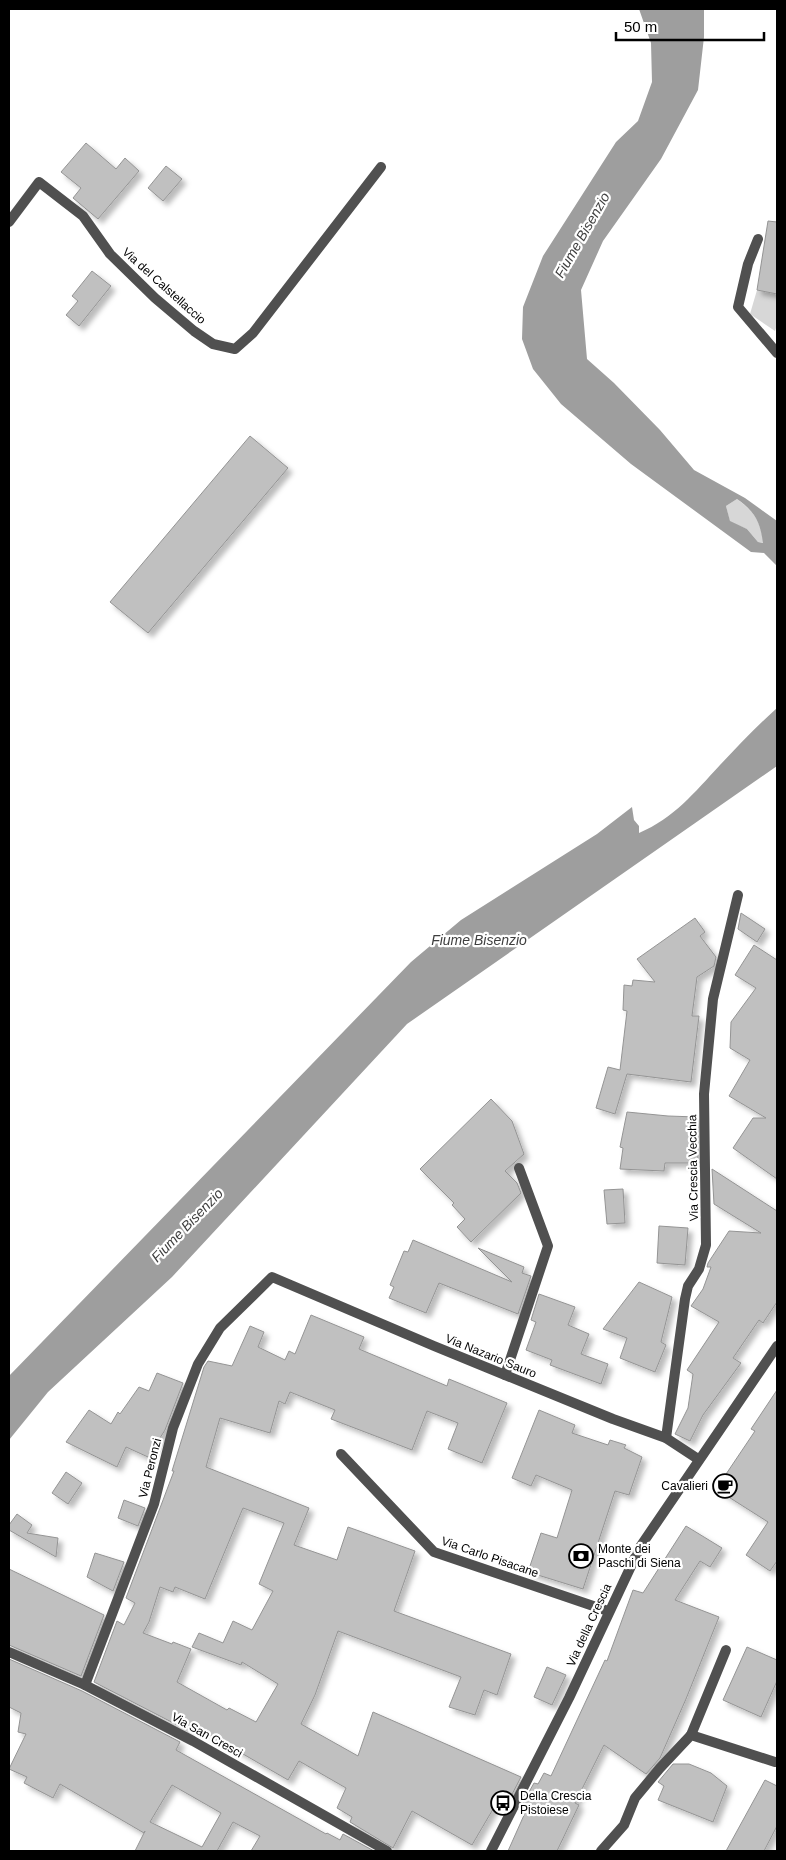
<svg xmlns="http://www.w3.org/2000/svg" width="786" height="1860" font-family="Arial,sans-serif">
<defs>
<filter id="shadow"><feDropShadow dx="4.5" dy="4.5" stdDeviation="2.5" flood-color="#0004"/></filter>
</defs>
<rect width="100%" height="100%" fill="#fff"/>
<g fill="#d7d7d7">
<path d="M757,290l20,4v31l-2,6 -25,-17z"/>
<path d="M737,499c19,15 22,20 27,44l-6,-1 -11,-13 -17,-7 -4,-16z"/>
</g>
<g fill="#9e9e9e" fill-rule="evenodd">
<path d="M639,9h65v28l-6,53 -37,69 -58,82 -22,49 6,69 27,24 46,47 34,40 51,28 32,23v45l-13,-13 -13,-1 -120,-88 -70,-60 -28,-35 -11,-30 1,-32 20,-51 73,-114 22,-21 14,-39 -1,-39zM737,499c18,13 23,22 26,44l-5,-1 -11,-13 -17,-8 -4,-15z"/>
<path d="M777,708v58l-370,258 -235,253 -124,115 -39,48v-64l402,-414 50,-42 136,-86 35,-27 2,13 5,6v7c35,-15 55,-40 81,-68 18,-19 37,-39 57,-57z"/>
</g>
<g fill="#c0c0c0" stroke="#949494" fill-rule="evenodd" filter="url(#shadow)">
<path d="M86,143l30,26 9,-11 14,13 -41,48 -25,-21 8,-10 -20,-16z"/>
<path d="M166,166l16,13 -19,22 -15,-13z"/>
<path d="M768,221l9,1v72l-20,-4z"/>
<path d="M92,271l19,15 -32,40 -13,-11 12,-14 -6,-5z"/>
<path d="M250,436l38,32 -140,165 -38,-31z"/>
<path d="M741,913l24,16 -8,13 -19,-13z"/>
<path d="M695,918l10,14 -5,4 16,21 -2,9 -17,11 -5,39h7l-8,66 -64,-8 -12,40 -19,-6 12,-41 12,3 7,-59 -4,-1 1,-25 8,1 1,-6 22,2 -18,-23z"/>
<path d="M754,945l23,15v219l-44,-31 20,-30h13l-37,-22 21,-36 -20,-12 1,-26 25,-34 -21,-13z"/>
<path d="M491,1099l21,22 12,33 -19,17 12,12 4,10 -50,49 -14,-15 8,-8 -13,-14 2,-2 -34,-34z"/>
<path d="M627,1112l41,4 29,1 1,46h-33l-1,8 -44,-2 3,-21 -3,-1z"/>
<path d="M712,1169l65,42v91l-14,21 -4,-3 -26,38 8,5 -38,52 -13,26 -15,-7 13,-26 5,-34 -6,-4 32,-48 -28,-16 12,-17 8,-22h-4l1,-4 21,-32 32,2 -47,-29z"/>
<path d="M623,1189l2,34 -18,1 -3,-34z"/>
<path d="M659,1226l29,2 -3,37 -28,-2z"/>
<path d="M413,1240l99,42 -34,-34 46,19 -2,6 9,3 -13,38 -79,-31 -13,30 -37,-15 5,-11 -4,-2 14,-34 4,1z"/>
<path d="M639,1282l33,15 -11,45 5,3 -11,27 -35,-14 7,-20 -24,-9z"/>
<path d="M539,1294l36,13 -7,18 21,9 -8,20 27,10 -7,20 -51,-19 2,-5 -26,-10 10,-28 -5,-2z"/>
<path d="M311,1315l53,22 -5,12 88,37 2,-7 58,24 -25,60 -34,-14 10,-26 -31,-12 -15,39 -81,-31 4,-9 -45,-18 -5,12 -6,-3 -9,32 -50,-15 -14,49 103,41 -15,37 43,15 11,-33 67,24 -21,60 117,43 -14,41 -13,-5 -9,25 -26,-8 12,-30 -123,-46 -23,64 -14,29 57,32 15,-44 148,65 -14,27 -8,-5 -27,46 -60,-34 -19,37 -43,-26 2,-5 -15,-9 9,-20 -47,-27 -11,19 -90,-52 -8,-3 -3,5 -93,-48 23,-61 7,4 11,-22 -9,-5 48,-127h-2l32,-104 4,-6 24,5 18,-40 14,6 -6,15 27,13 4,-9 6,3zM243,1508l41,15 -25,61 14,7 -21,39 -19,-9 -10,22 -24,-10 -7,14 49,18 1,-3 36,22 -22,38 -27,-14 -2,2 -50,-28 14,-33 -18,-7 -1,2 -29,-11 6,-11 11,-35 13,5 2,-5 30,12z"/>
<path d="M157,1373l26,10 -18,47 -17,27 -22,-10 -9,20 -51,-25 23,-32 22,14 7,-12 2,2 19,-27 10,4z"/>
<path d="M777,1390v171l-7,10 -24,-16 22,-33 -52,-33 39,-58 -4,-2z"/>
<path d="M539,1410l36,15 -3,8 36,12 2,-5 16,5 -2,3 18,9 -13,38 -14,-4 -32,98 -55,-17 13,-39 16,5 15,-48 -36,-15 -5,11 -19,-8z"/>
<path d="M66,1472l16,11 -14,21 -16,-11z"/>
<path d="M124,1500l21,8 -7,18 -20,-8z"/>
<path d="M17,1514l15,11 -5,8 31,5 -2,19 -47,-27v-5z"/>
<path d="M686,1526l36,22 -12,19 -10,-6 -25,39 44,17 -33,82 -26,59 -14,16 -42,-29 -29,58 4,2 -22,46h-49l17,-38 -6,-3 15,-27 4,1 6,-11 7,3 54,-116 2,1 26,-71 10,3z"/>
<path d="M95,1553l29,9 -11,29 -26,-14z"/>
<path d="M9,1569l95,46 -23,61 -72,-31z"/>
<path d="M747,1647l30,13v21l-16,36 -38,-17z"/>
<path d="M9,1659l73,32 98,51 -4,8 150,84 1,-1 13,7 3,-6 31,17h-123l9,-15 -27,-14 -16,29h-82l10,-20 -1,2 -84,-49 -7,14 -29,-15 3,-6 -18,-8 17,-35 -8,-2 3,-19 -12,-6zM172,1785l49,28 -19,34 -52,-25z"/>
<path d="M547,1667l19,8 -14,30 -18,-8z"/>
<path d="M673,1764h16l22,9 16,13 -14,36 -55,-22 6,-14 -6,-4z"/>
<path d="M765,1780l12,6v40l-13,25h-38z"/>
</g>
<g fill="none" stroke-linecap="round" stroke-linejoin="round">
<g stroke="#505050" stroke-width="10">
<path d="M9,222l30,-40 44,34 27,38 45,44 39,33 19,13 22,5 18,-16 128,-166"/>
<path d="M758,239l-10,25 -10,43 39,46"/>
<path d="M505,1375l43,-129 -29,-78"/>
<path d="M666,1438l19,-139 3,-13 11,-17 7,-24 -2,-151 9,-95 25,-104"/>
<path d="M341,1454l93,98 174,59"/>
<path d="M9,1652l76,33 108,56 194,110"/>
<path d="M85,1685l69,-181 19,-76 25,-64 22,-36 52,-51 162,69 179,73 53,19 32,21"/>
<path d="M691,1735l35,-85"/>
<path d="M491,1851l78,-153 71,-151 137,-201"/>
<path d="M601,1851l23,-26 11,-27 25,-30 31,-33 84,27"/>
</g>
</g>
<defs>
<g id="cafe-ring" transform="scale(1.25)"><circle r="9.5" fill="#fff" stroke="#000" stroke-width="1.5"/><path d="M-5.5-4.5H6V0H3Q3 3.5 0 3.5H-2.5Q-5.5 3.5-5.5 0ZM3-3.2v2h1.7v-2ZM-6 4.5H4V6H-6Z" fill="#000"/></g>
<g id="bank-ring" transform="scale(1.25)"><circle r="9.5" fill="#fff" stroke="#000" stroke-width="1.5"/><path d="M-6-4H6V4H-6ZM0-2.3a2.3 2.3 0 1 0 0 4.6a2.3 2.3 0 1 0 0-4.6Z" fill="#000"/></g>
<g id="bus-ring" transform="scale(1.25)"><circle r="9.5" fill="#fff" stroke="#000" stroke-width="1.5"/><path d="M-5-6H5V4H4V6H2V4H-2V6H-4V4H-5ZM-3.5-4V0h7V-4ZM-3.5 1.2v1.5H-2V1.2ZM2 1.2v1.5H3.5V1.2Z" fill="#000"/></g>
</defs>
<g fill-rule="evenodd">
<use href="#cafe-ring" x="725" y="1486"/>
<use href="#bank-ring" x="581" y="1556"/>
<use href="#bus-ring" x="503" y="1803"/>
</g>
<g text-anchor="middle" stroke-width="4.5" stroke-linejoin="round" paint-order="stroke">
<g font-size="12" fill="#000" stroke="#fff">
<text transform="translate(164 286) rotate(42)" y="4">Via del Calstellaccio</text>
<text transform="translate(693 1168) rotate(-91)" y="4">Via Crescia Vecchia</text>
<text transform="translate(491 1356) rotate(22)" y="4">Via Nazario Sauro</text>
<text transform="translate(150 1468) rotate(-76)" y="4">Via Peronzi</text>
<text transform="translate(490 1557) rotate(19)" y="4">Via Carlo Pisacane</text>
<text transform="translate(589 1625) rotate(-65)" y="4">Via della Crescia</text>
<text transform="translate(207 1735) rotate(29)" y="4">Via San Cresci</text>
</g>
<g font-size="12" fill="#000" stroke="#fff" text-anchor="start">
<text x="708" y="1490" text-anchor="end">Cavalieri</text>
<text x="598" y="1553">Monte dei<tspan x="598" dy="14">Paschi di Siena</tspan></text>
<text x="520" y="1800">Della Crescia<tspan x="520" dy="14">Pistoiese</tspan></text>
</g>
<g font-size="14" font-style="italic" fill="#3f3f3f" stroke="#fff">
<text transform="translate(582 235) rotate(-60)" y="5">Fiume Bisenzio</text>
<text x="479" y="945">Fiume Bisenzio</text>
<text transform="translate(187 1225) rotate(-46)" y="5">Fiume Bisenzio</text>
</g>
</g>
<rect width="786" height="1860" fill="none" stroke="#000000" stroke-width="20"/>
<path d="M616 32v8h148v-8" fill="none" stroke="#000000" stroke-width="2.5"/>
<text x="624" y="32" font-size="15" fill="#000000" stroke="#ffffff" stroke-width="4" paint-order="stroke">50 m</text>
</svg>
